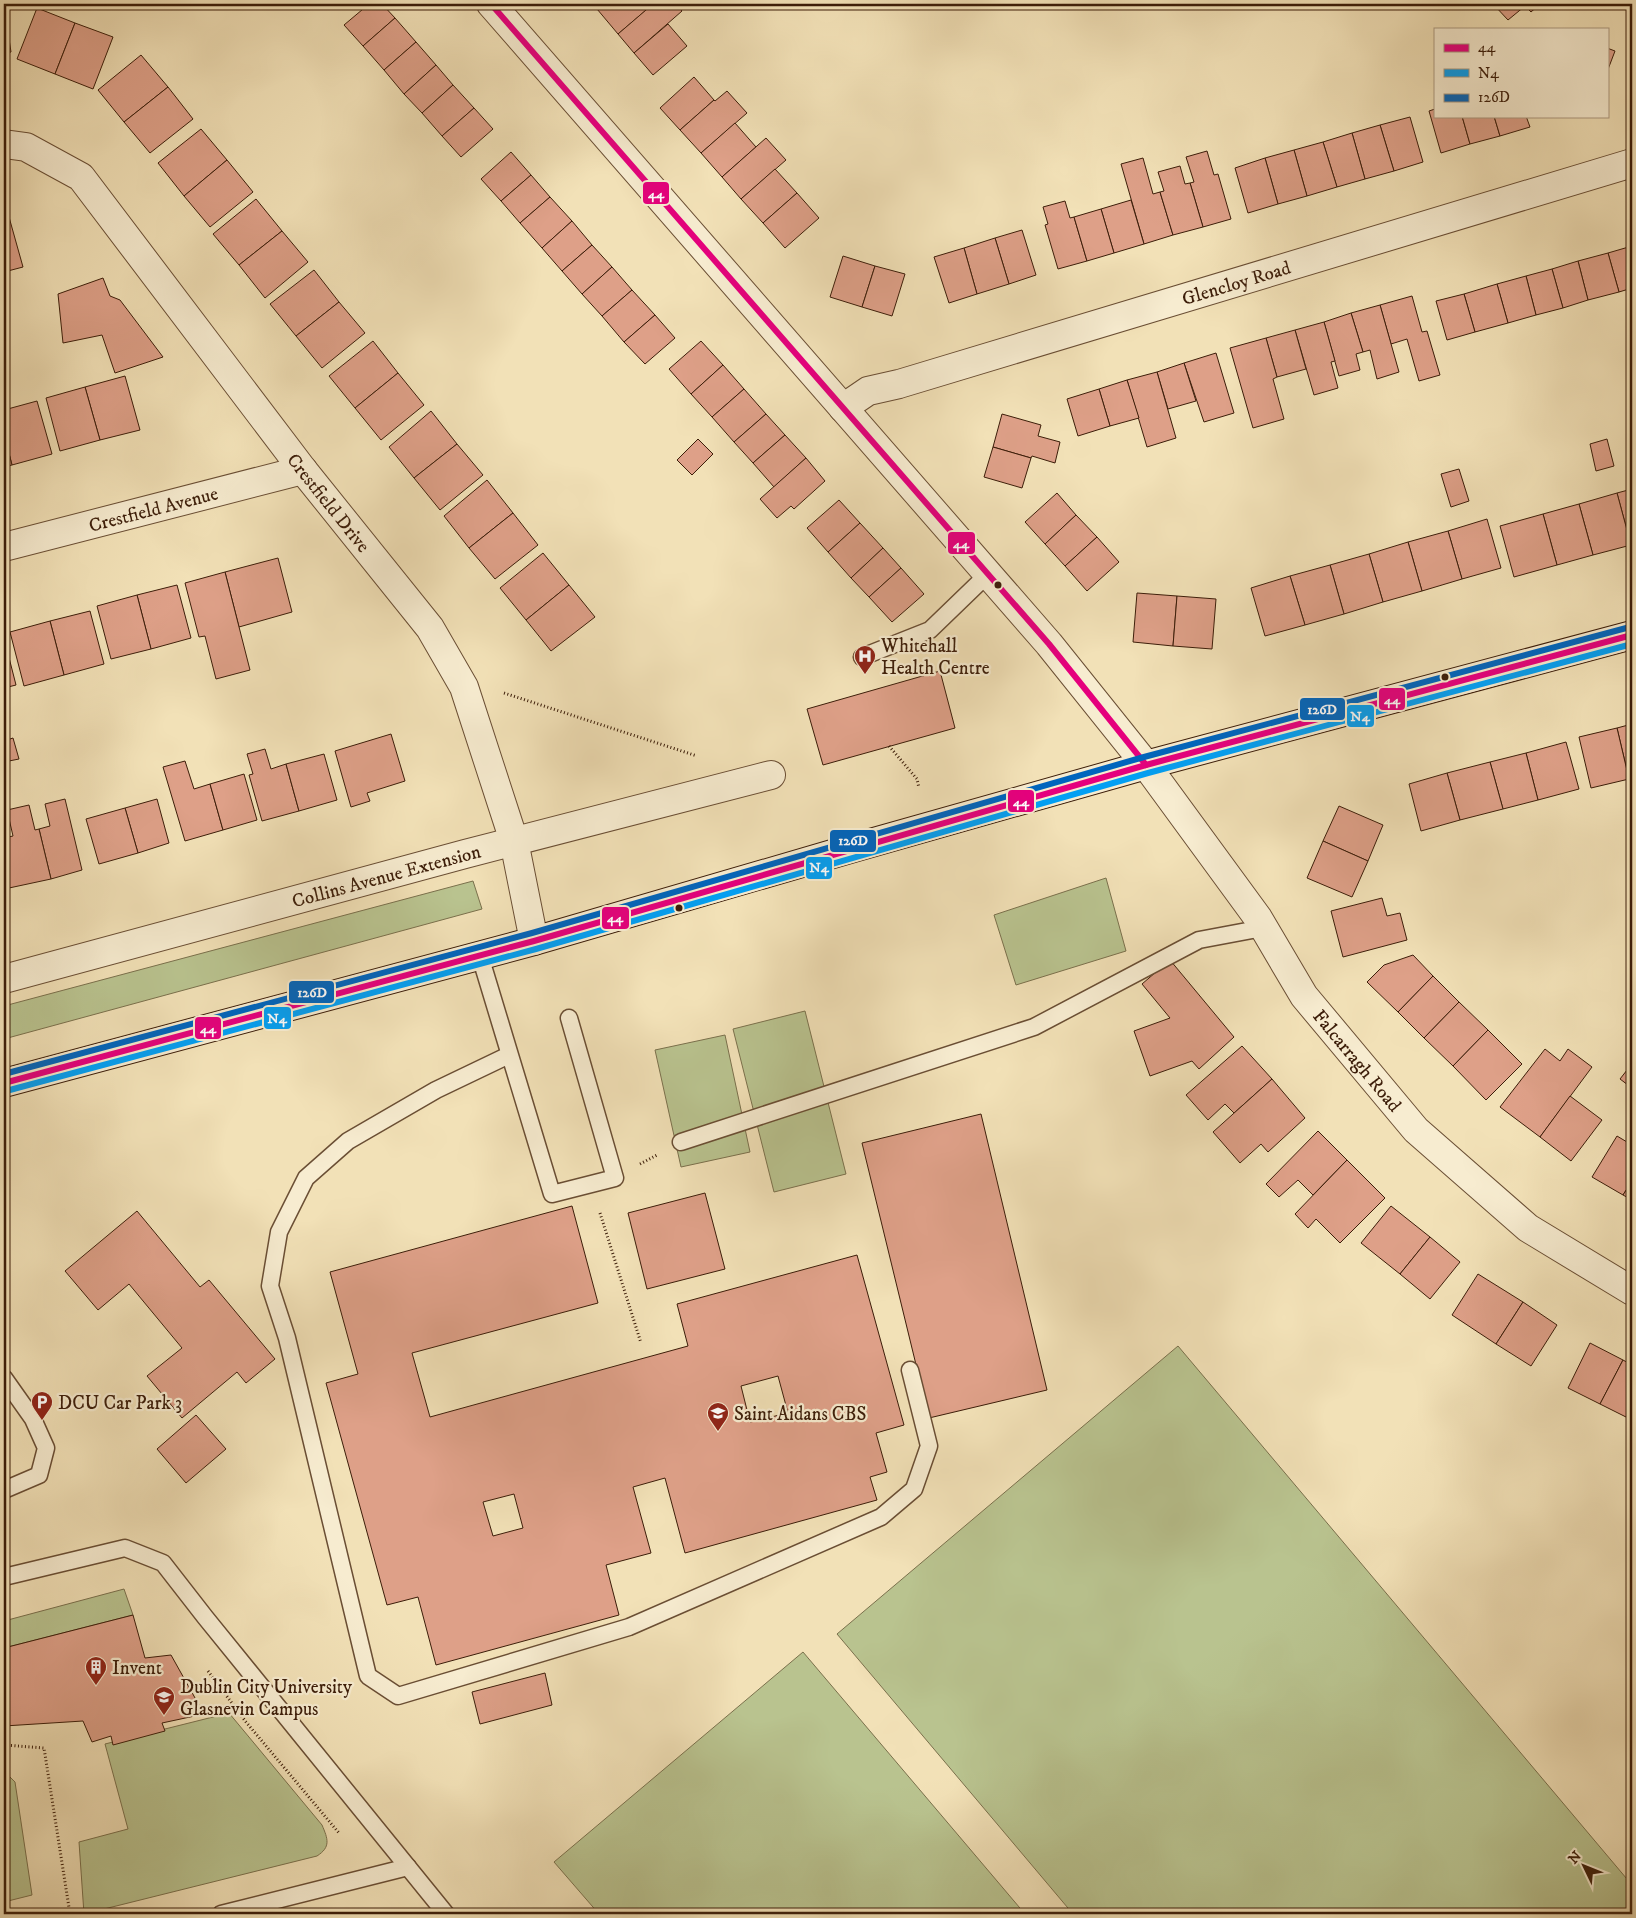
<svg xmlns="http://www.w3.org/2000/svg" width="1636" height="1918" font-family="'IM FELL DW Pica',serif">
<rect width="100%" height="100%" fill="#f2e1b7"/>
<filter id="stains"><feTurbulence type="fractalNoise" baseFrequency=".004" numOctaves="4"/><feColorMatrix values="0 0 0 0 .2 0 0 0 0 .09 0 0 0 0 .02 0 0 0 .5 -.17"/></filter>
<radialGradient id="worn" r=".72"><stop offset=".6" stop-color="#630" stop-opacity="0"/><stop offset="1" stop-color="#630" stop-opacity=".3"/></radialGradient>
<g fill="#b9c38f" stroke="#7a704c">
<path d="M1106,878l20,73 -110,34 -22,-70z"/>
<path d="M473,881l9,28 -478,130v-33z"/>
<path d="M805,1011l41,163 -72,18 -41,-163z"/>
<path d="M725,1035l25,117 -69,15 -26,-117z"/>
<path d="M1178,1346l454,539v29h-559l-236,-280z"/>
<path d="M124,1589l9,26 -129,33v-27z"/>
<path d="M803,1652l222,262h-426l-45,-52z"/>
<path d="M229,1713l93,112c6,14 9,22 -5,31l-233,58 -5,-72 49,-13 -23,-85z"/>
<path d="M4,1771l11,11 17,113 -28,7z"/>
</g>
<g fill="#dea088" stroke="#3c1d09" fill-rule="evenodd">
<path d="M369,4h13l13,14 -32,28 -19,-21z"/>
<path d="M592,4h12l-7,5z"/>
<path d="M604,4h47l1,1 -34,29 -21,-25z"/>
<path d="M653,4h23l6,7 -48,42 -16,-19z"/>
<path d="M1495,4h45l-9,8 -6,-6 -17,14 -14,-15z"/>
<path d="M4,6l7,46 -7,2z"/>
<path d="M37,8l38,15 -20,51 -38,-15z"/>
<path d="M395,18l21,24 -32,28 -21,-24z"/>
<path d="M75,23l38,14 -20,52 -38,-15z"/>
<path d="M668,24l19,22 -34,29 -19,-22z"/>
<path d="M416,42l20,23 -32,29 -20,-24z"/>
<path d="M1607,48l8,3 -8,21z"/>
<path d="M141,55l27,32 -44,35 -26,-32z"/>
<path d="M436,65l17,20 -31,28 -18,-19z"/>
<path d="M694,77l20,23 -34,30 -20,-22z"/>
<path d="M453,85l21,23 -32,28 -20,-23z"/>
<path d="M168,87l25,32 -43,34 -26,-31z"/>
<path d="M727,91l20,22 -46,40 -21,-23 34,-30 1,1z"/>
<path d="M474,108l19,21 -32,28 -19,-21z"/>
<path d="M1435,109v7h27l8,28 -29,9 -12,-42z"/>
<path d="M1462,116h32l6,20 -30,8z"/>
<path d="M1494,116h32l4,11 -30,9z"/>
<path d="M1410,117l13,45 -29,9 -14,-46z"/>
<path d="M735,123l21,24 -34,30 -21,-24z"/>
<path d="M1380,125l14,46 -29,8 -13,-46z"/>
<path d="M201,129l26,31 -43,36 -26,-33z"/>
<path d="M1352,133l13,46 -28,8 -14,-45z"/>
<path d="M766,138l20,22 -45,39 -19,-22z"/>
<path d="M1323,142l14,45 -30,9 -13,-46z"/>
<path d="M1294,150l13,46 -29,8 -13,-46z"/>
<path d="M1207,151l7,24 4,-1 13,45 -28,8 -13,-44 4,-1 -8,-25z"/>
<path d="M511,152l20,23 -30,26 -20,-22z"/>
<path d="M1143,158l10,36 7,-2 13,43 -29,9 -23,-80z"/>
<path d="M1265,158l13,46 -30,9 -13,-45z"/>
<path d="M227,160l26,32 -43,35 -26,-31z"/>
<path d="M1180,166l5,18 5,-1 13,44 -30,8 -13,-43 4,-1 -6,-19z"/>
<path d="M775,169l22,24 -34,30 -22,-24z"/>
<path d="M531,175l19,22 -30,26 -19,-22z"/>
<path d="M797,193l22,25 -34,30 -22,-25z"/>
<path d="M550,197l22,24 -30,27 -22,-25z"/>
<path d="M256,199l26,32 -43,34 -26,-31z"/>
<path d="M1131,200l13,44 -30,9 -13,-44z"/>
<path d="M1065,201l5,17 4,-1 13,44 -29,8 -13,-44 3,-1 -5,-17z"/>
<path d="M1101,209l13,44 -27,8 -13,-44z"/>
<path d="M9,217l14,50 -19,5v-53z"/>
<path d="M572,221l20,24 -30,26 -20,-23z"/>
<path d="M1022,230l14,45 -27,9 -14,-46z"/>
<path d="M282,231l26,31 -43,36 -26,-33z"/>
<path d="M995,238l14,46 -32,10 -13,-46z"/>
<path d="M592,245l20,22 -30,27 -20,-23z"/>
<path d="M1632,246v42l-13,4 -11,-39z"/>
<path d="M964,248l13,46 -28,9 -15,-46z"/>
<path d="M1608,253l11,39 -31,8 -10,-39z"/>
<path d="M843,256l32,10 -13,41 -32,-10z"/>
<path d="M1578,261l10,39 -25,8 -11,-39z"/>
<path d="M875,266l30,8 -13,42 -30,-9z"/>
<path d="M612,267l20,23 -30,26 -20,-22z"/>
<path d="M1552,269l11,39 -27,7 -10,-39z"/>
<path d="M314,270l25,32 -43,34 -26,-32z"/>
<path d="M1526,276l10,39 -28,8 -11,-39z"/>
<path d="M103,278l7,18 10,4 43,57 -48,16 -13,-38 -39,8 -5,-49z"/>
<path d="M1497,284l11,39 -33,9 -11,-38z"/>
<path d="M632,290l23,25 -31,27 -22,-26z"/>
<path d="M1464,294l11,38 -28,8 -11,-39z"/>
<path d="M1412,296l10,36 5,-1 13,44 -21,6 -12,-42 -16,5 -11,-39z"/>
<path d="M339,302l26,31 -43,35 -26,-32z"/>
<path d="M1380,305l19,67 -22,7 -7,-29 -7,2 -12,-39z"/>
<path d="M1351,313l12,39 -7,2 4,16 -21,6 -15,-54z"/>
<path d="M655,315l20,23 -30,26 -21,-22z"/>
<path d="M1324,322l11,39 -4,1 7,26 -24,7 -19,-65z"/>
<path d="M1295,330l11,39 -29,8 -11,-39z"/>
<path d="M1266,338l11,39 -4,2 11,40 -31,9 -23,-80z"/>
<path d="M373,341l25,32 -43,35 -26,-32z"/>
<path d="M701,341l22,24 -32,29 -22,-25z"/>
<path d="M1216,353l18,60 -30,9 -20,-59z"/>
<path d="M1184,363l12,38 -28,8 -11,-37z"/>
<path d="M723,365l21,24 -32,28 -21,-23z"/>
<path d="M1157,372l19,66 -29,9 -20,-67z"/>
<path d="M398,373l26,32 -43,35 -26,-32z"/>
<path d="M125,376l15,54 -40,10 -15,-53z"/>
<path d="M1127,380l12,38 -29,8 -11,-37z"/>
<path d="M85,387l15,53 -40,11 -14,-53z"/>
<path d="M744,389l22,25 -32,28 -22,-25z"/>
<path d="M1099,389l11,37 -32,10 -11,-37z"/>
<path d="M37,401l15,53 -40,11 -8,-31v-24z"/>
<path d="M431,411l26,33 -43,34 -25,-31z"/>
<path d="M766,414l19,21 -32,28 -19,-21z"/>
<path d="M1002,414l39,11 -3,11 22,6 -5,21 -23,-7 -1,2 -38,-11z"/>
<path d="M4,434l8,31 -8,2z"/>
<path d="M785,435l21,23 -32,29 -21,-24z"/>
<path d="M698,439l15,15 -21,21 -15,-15z"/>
<path d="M1607,439l7,27 -18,5 -6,-27z"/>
<path d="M457,444l26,31 -43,35 -26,-32z"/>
<path d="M993,447l38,11 -9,30 -38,-11z"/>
<path d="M806,458l19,23 -31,28 -3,-3 -14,12 -17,-19z"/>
<path d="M1459,469l10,32 -18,6 -10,-33z"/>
<path d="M487,480l26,33 -44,35 -25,-32z"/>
<path d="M1632,489v55l-1,1 -14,-52z"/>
<path d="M1057,493l19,22 -31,29 -20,-22z"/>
<path d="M1617,493l14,52 -38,10 -14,-51z"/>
<path d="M839,500l21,23 -32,29 -21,-24z"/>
<path d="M1579,504l14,51 -36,10 -14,-51z"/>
<path d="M513,513l25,32 -43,34 -26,-31z"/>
<path d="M1543,514l14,51 -43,12 -14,-51z"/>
<path d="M1076,515l21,22 -32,29 -20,-22z"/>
<path d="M1487,519l14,49 -39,11 -14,-48z"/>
<path d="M860,523l23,25 -32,30 -23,-26z"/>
<path d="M1448,531l14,48 -40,12 -14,-49z"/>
<path d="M1097,537l22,25 -32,29 -22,-25z"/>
<path d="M1408,542l14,49 -39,11 -14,-48z"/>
<path d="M883,548l18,20 -32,29 -18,-19z"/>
<path d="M543,553l26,32 -43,35 -26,-32z"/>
<path d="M1369,554l14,48 -39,12 -14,-49z"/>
<path d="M278,558l14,54 -53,15 -14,-55z"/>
<path d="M1330,565l14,49 -39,11 -15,-49z"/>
<path d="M901,568l23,26 -32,28 -23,-25z"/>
<path d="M225,572l25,98 -34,9 -11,-43 -6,1 -14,-54z"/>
<path d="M1290,576l15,49 -40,11 -14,-48z"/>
<path d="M177,585l14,53 -40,11 -14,-54z"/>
<path d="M569,585l26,32 -44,34 -25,-31z"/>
<path d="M1137,593l40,3 -4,50 -40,-4z"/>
<path d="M137,595l14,54 -40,10 -14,-53z"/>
<path d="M1177,596l39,3 -4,50 -39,-3z"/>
<path d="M90,611l14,53 -40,11 -14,-54z"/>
<path d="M50,621l14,54 -40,11 -14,-54z"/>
<path d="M4,638l12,47 -12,3z"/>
<path d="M940,671l15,57 -132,37 -16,-56z"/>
<path d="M1632,724v55h-3l-12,-51z"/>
<path d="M1617,728l12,51 -38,9 -12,-51z"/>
<path d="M391,734l14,47 -38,12 3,8 -19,6 -16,-56z"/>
<path d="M13,738l6,21 -15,3v-21z"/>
<path d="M1566,742l13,47 -41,11 -12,-47z"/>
<path d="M265,749l6,20 15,-5 13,47 -37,10 -13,-46 4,-1 -6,-20z"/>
<path d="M1526,753l12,47 -35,9 -13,-47z"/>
<path d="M324,754l13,46 -38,11 -13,-47z"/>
<path d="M185,761l9,28 16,-5 13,46 -38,11 -22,-74z"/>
<path d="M1490,762l13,47 -43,11 -13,-47z"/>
<path d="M1447,773l13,47 -39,11 -12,-47z"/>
<path d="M244,774l13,46 -34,10 -13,-46z"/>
<path d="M65,799l17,71 -31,9 -12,-50 11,-3 -5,-22z"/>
<path d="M157,799l12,44 -31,10 -13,-45z"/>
<path d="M29,805l6,25 4,-1 12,50 -42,9 -5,-23v-27l9,-2 -6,-26z"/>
<path d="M1339,806l44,19 -15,36 -45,-20z"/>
<path d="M125,808l13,45 -39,11 -13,-45z"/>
<path d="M1323,841l45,20 -16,36 -45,-19z"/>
<path d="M1382,898l5,18 13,-3 7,27 -64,17 -12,-46z"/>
<path d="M1413,955l20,21 -35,36 -31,-30 17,-17z"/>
<path d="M1170,960l64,77 -35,32 -7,-8 -42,15 -16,-45 36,-13 -28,-34z"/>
<path d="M1433,976l26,26 -35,36 -26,-26z"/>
<path d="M1459,1002l29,28 -35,36 -29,-28z"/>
<path d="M1488,1030l34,34 -36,36 -33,-34z"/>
<path d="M1242,1046l30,33 -38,34 -9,-9 -17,16 -22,-25z"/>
<path d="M1545,1049l15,12 8,-12 24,18 -52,70 -40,-30z"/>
<path d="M1631,1065l1,1v22l-12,-9z"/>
<path d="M1272,1079l33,39 -37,34 -7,-8 -21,19 -27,-31z"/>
<path d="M1570,1096l32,24 -31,41 -31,-24z"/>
<path d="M981,1114l66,276 -118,28 -67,-275z"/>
<path d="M1318,1131l29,29 -34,35 -15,-15 -19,17 -13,-13z"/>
<path d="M1617,1136l15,9v36l-9,14 -31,-18z"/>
<path d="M1347,1160l38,38 -45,45 -24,-24 -8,9 -13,-14z"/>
<path d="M1632,1181v19l-9,-5z"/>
<path d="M705,1193l20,76 -78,20 -19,-76z"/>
<path d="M572,1206l26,97 -186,50 18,64 258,-71 -11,-42 180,-49 47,170 -28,8 11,39 -17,5 7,23 -192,53 -20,-75 -32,9 18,66 -45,12 13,50 -183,50 -18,-68 -31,8 -61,-222 32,-9 -28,-102zM778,1376l10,37 -38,9 -9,-36zM514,1494l9,34 -30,8 -10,-34z"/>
<path d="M1391,1206l39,31 -30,37 -39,-31z"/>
<path d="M137,1211l63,76 9,-7 66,79 -29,24 -9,-11 -55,46 -35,-42 35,-28 -53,-64 -31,26 -33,-39z"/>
<path d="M1430,1237l30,25 -30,37 -30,-25z"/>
<path d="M1478,1274l45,28 -27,42 -44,-29z"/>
<path d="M1523,1302l34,23 -26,41 -35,-22z"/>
<path d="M1590,1343l33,17 -23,44 -32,-16z"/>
<path d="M1623,1360l9,5v55l-32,-16z"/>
<path d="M196,1415l30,34 -40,34 -29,-34z"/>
<path d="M133,1615l12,43 26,-3 33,59 -42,9 3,8 -52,14 -2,-9 -19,6 -9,-21 -79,5v-78z"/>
<path d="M545,1673l7,32 -72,19 -8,-32z"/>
</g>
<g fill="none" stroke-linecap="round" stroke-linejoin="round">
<g stroke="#6a4e34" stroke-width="19">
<g id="lane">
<path d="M862,657l68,-27 58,-56"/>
<path d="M480,956l72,238 63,-16 -46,-160"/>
<path d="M509,1055l-73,35 -88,51 -42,37 -27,54 -9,54 17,52 81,338 30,20 231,-69 252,-110 33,-28 15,-43 -19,-76"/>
<path d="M681,1142l353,-115 165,-87 64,-12"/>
<path d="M4,1378l29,41 13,29 -7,27 -35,15"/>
<path d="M4,1577l121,-29 38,15 42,54 241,297"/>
<path d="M221,1914l187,-47"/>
</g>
</g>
<g stroke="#6a4e34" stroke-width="30">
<g id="street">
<path id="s1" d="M491,4l558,640 97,121 112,153 46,78 112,134 112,98 104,63"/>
<path id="s2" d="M4,144l22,3 55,30 222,293 127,158 34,59 50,154 20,100"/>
<path id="s3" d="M843,408l25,-17 31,-7 733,-221"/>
<path id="s4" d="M4,547l299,-77"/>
<path id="s5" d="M4,979l461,-125 306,-79"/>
</g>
</g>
<g stroke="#3c1d09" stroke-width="30">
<path id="secondary" d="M4,1083l530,-142 319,-93 293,-83 486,-130"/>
</g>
<g stroke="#3c1d09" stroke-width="3" stroke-dasharray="1 2.5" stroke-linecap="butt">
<path d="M504,693l193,63"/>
<path d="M889,746l28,33 2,9"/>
<path d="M640,1164l17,-9"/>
<path d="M600,1213l41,130"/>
<path d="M208,1671l38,51 93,111"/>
<path d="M4,1745l40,3 26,166"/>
</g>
<use href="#lane" stroke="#f7ecd0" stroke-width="16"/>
<use href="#street" stroke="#f7ecd0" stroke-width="28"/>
<use href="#secondary" stroke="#f7ecd0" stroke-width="28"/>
<g stroke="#f7ecd0" stroke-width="10">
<g id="bus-1">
<path d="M491,4l558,640 97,121"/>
<path d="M4,1083l530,-142 612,-176 486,-130"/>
</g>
</g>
<g stroke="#f7ecd0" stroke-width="10">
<path id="bus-2" d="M6,1091l530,-142 612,-176 484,-129"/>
</g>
<g stroke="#f7ecd0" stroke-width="10">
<path id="bus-3" d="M4,1074l528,-141 612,-176 486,-130"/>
</g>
<use href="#bus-1" stroke="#e5007d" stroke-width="6"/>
<use href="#bus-2" stroke="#039ff3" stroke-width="6"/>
<use href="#bus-3" stroke="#0065bd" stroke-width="6"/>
</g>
<defs>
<g id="hospital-pin" transform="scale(1.125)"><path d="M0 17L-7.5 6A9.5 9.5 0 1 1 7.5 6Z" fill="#8f2418" stroke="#f7ecd0"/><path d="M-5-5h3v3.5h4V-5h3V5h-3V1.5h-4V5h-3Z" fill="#fff"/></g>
<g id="parking-pin" transform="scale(1.125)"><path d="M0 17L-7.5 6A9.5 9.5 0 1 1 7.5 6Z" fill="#8f2418" stroke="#f7ecd0"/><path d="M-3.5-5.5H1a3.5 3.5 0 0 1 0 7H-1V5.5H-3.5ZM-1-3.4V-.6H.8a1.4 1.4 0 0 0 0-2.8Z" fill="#fff"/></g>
<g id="school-pin" transform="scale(1.125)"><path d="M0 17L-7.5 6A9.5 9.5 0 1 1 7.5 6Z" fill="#8f2418" stroke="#f7ecd0"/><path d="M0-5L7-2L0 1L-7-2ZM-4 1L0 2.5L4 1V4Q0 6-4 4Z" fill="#fff"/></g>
<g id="building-pin" transform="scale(1.125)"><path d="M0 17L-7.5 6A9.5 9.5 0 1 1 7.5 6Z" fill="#8f2418" stroke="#f7ecd0"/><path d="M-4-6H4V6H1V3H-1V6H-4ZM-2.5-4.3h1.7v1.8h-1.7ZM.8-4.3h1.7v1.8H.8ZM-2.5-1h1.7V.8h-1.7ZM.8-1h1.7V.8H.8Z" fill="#fff"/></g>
<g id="university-pin" transform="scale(1.125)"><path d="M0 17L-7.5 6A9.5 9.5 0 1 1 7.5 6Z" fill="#8f2418" stroke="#f7ecd0"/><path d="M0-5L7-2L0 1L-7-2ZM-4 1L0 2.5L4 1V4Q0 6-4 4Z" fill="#fff"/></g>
</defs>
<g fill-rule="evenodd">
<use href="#hospital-pin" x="865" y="656"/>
<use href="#parking-pin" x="42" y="1402"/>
<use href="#school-pin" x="718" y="1413"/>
<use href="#building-pin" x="96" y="1667"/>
<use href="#university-pin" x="164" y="1697"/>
</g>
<g fill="#3c1d09" stroke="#f7ecd0" stroke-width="2">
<circle cx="998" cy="585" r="4.5"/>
<circle cx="1445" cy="677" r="4.5"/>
<circle cx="679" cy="908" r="4.5"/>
</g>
<g text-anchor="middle" stroke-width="4.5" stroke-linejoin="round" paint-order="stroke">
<g font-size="19" fill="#3c1d09" stroke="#f7ecd0">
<text dy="7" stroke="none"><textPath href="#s3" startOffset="414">Glencloy Road</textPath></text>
<text dy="7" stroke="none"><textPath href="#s2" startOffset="494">Crestfield Drive</textPath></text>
<text dy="7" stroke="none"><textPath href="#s4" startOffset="154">Crestfield Avenue</textPath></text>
<text dy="7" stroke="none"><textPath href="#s5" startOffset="396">Collins Avenue Extension</textPath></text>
<text dy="7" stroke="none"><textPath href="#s1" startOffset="1368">Falcarragh Road</textPath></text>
</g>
<g font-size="19" fill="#3c1d09" stroke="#f7ecd0" text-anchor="start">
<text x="881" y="652">Whitehall<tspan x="881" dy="22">Health Centre</tspan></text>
<text x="58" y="1409">DCU Car Park 3</text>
<text x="734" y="1420">Saint Aidans CBS</text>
<text x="112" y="1674">Invent</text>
<text x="180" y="1693">Dublin City University<tspan x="180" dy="22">Glasnevin Campus</tspan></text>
</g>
</g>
<g stroke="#f7ecd0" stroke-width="2">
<rect x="642" y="181" width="28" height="24" rx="5" fill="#e5007d"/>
<rect x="947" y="531" width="29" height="24" rx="5" fill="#e5007d"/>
<rect x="1378" y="687" width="28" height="24" rx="5" fill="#e5007d"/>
<rect x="1299" y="697" width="47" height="24" rx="5" fill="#0065bd"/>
<rect x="1346" y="704" width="29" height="24" rx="5" fill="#039ff3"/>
<rect x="1007" y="789" width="28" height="24" rx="5" fill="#e5007d"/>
<rect x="829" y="829" width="48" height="24" rx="5" fill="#0065bd"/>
<rect x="805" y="856" width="28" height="24" rx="5" fill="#039ff3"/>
<rect x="601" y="906" width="29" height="24" rx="5" fill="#e5007d"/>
<rect x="288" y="980" width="47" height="24" rx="5" fill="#0065bd"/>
<rect x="263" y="1006" width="29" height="24" rx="5" fill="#039ff3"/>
<rect x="194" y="1016" width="28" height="24" rx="5" fill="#e5007d"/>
</g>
<g font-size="14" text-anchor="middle" font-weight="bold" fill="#fff">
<text x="656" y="198">44</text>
<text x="961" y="548">44</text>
<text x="1392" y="704">44</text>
<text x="1322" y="714">126D</text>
<text x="1360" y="721">N4</text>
<text x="1021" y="806">44</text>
<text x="853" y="845">126D</text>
<text x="819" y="872">N4</text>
<text x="615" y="922">44</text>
<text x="312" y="997">126D</text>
<text x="277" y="1023">N4</text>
<text x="208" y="1033">44</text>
</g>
<rect width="1636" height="1918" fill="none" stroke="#f2e1b7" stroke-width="20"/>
<rect x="5" y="5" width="1626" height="1908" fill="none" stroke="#3c1d09" stroke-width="2.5"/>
<rect x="10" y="10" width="1616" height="1898" fill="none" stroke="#3c1d09"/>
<rect x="1434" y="28" width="175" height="90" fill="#f7ecd0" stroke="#ac9980"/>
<rect x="1444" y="44" width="25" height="8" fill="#e5007d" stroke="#ac9980"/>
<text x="1478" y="52" font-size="15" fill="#3c1d09">44</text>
<rect x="1444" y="69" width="25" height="8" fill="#039ff3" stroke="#ac9980"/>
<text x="1478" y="78" font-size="15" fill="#3c1d09">N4</text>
<rect x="1444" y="94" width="25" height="8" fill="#0065bd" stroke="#ac9980"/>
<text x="1478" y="102" font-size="15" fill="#3c1d09">126D</text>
<g transform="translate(1584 1866) rotate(313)" stroke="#f7ecd0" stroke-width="4" paint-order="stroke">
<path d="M0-4L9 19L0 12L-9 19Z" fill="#3c1d09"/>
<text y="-8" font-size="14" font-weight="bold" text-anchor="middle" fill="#3c1d09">N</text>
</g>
<rect width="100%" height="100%" filter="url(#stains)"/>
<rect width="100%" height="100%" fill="url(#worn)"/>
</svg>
